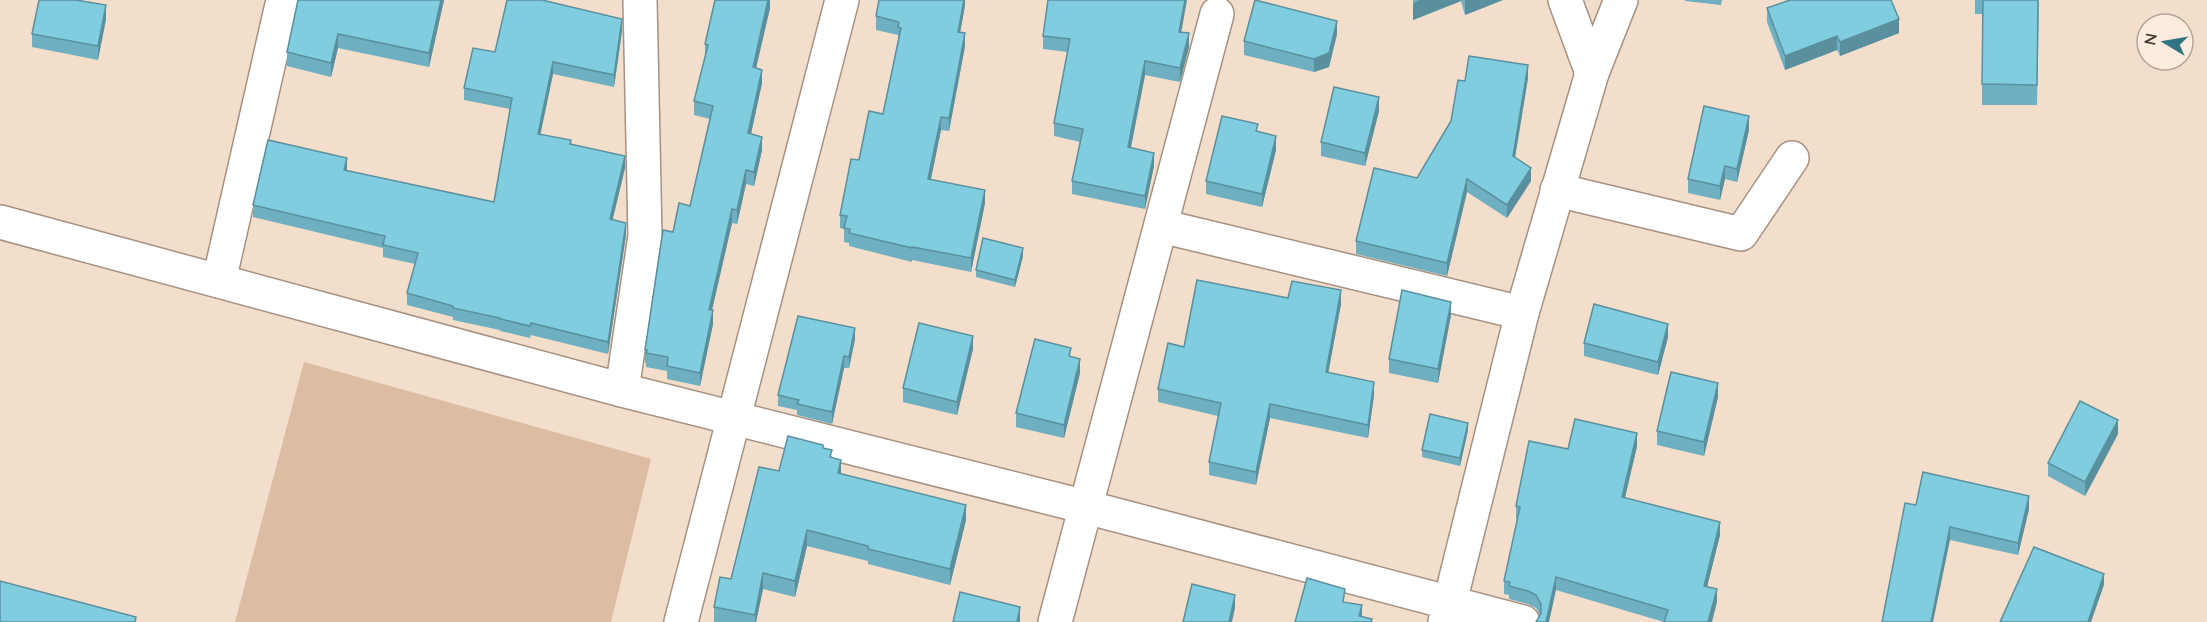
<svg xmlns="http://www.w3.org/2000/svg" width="2207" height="622" font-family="Quicksand,sans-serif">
<rect width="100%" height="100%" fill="#f3ddcb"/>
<path fill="#dcbca2" d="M304,362l347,97 -40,163h-376z"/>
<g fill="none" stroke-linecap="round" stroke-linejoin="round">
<g stroke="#a69282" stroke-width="36">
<g id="minor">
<path d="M1565,0l27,73"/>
<path d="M1557,190l184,44 51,-76"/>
<path d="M0,222l622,168 464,117 437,115"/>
<path d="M1161,226l361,87"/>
<path d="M219,281l64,-281"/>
<path d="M622,390l23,-154 -5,-236"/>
<path d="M681,622l161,-622"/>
<path d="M1055,622l162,-608"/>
<path d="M1445,622l77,-309 70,-240 29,-73"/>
</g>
</g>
<use href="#minor" stroke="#fff" stroke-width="33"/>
</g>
<g fill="#6eb0c1">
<path d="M298,0h146l-15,67 -91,-19 -7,29 -44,-11v-14z"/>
<path d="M770,0v8l-14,60 6,15 -11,51 11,16 -8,36 -8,-2 -9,40 -5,-1 -20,87 1,14 -13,62 -33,-7v-8l-21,-4v-4h-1v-13l28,-118 17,-26 20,-87 -16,-4v-14l11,-44v-13z"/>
<path d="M965,0v5l-5,27 5,14 -16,85 -8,-1 -10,49 54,24 -14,69 -59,-12v2l-63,-16v-3l-5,-1v-13l-4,-1v-13l19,-55 24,-46 15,-74v-5l-22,-5v-14z"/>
<path d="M1413,0h90l-38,15 -4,-14 -48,19z"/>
<path d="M1685,0h37l-1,5 -36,-4z"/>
<path d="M1975,0h64l-2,105h-55v-91h-7z"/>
<path d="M1767,8l132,25 -59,23 -3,-6 -52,20 -18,-48z"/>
<path d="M106,19l-8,41 -66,-13v-13z"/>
<path d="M622,31l-8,56 -61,-13 -13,60 31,10 54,24 -13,52 14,15 -18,119 -77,-19 -1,3 -30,-7v-1l-47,-10v-3l-46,-12v-12l8,-29 -32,-7v-9l-130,-31v-12l93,-34 148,31 16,-93 -46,-9v-12l31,-36z"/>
<path d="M1181,32l8,15 -9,35 -35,-7 -14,73 23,18 -9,43 -73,-15v-13l8,-39 -26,-6v-13l14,-71 -25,-3v-13z"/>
<path d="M1337,34l-8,33 -15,5 -70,-17v-14z"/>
<path d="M1528,78l-13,80 16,23 -24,37 -40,-26 -20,84 -91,-22v-13l61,-63 34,-57 14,-40z"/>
<path d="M1379,111l-14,55 -44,-10v-14z"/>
<path d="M1749,130l-12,52 -12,-3 -5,21 -32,-7v-14z"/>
<path d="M1258,132l18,18 -14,57 -56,-13v-13z"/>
<path d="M1023,256l-8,31 -39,-10v-7z"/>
<path d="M1288,298l53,6 -13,68 46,23 -6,43 -98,-20 -14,67 -47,-10v-13l9,-46 -60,-14v-13l26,-42z"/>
<path d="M1451,315l-13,68 -49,-10v-14z"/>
<path d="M1668,337l-10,38 -74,-19v-13z"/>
<path d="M855,339l-6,29h-5l-12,56 -35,-9v-5l-19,-4v-11z"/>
<path d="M973,349l-16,66 -54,-13v-14z"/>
<path d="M1071,357l9,16 -16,65 -48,-11v-14z"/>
<path d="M1718,397l-14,59 -47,-11v-14z"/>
<path d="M1468,430l-8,36 -38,-9v-7z"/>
<path d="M2118,434l-33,62 -37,-20v-13z"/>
<path d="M1637,446l-12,52 95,37 -13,52 10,15 -53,20 -108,-32 -16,25 -4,-7 -8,-4 -19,-5v-4l-5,-1v-13l14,-62h-2v-13l52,-57z"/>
<path d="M823,448l9,9 9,17 125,46 -16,65 -82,-21v-3l-61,-15 -12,51 -32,-8 -7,33h-42v-15l17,-28 48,-108z"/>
<path d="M1916,505l113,4 -11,46 -68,-15z"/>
</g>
<g fill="#5a909d">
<path d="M441,0h3l-15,67v-14z"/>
<path d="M768,0h2v8l-17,73v-14z"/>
<path d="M964,0h1v5l-7,40v-13z"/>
<path d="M1185,0h2l-8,45v-13z"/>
<path d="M1420,0h41v1l-48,19v-17z"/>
<path d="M1465,0h38l-38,15z"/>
<path d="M106,5v14l-8,41v-14z"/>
<path d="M622,19v12l-8,56v-12z"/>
<path d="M1899,19v14l-59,23v-14z"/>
<path d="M1337,21v13l-8,33 -15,5v-13z"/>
<path d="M965,33v13l-16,85v-13z"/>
<path d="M1189,33v14l-9,35v-14z"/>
<path d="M338,34v14l-7,29v-14z"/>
<path d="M1837,36v14l-52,20v-14z"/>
<path d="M1145,61v14l-17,86v-14z"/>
<path d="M553,62v12l-15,72v-12z"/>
<path d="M1528,65v13l-15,91v-13z"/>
<path d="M762,70v13l-14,64v-14z"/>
<path d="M1379,97v14l-14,55v-13z"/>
<path d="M1749,116v14l-12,52v-13z"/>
<path d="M941,117v13l-13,62v-13z"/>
<path d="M1276,136v14l-14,57v-13z"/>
<path d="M762,137v13l-8,36v-14z"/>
<path d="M1154,153v13l-9,43v-13z"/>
<path d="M625,156v12l-15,63v-12z"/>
<path d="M347,158v12l-3,12v-12z"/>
<path d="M1725,166v13l-5,21v-14z"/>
<path d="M1531,168v13l-24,37v-13z"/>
<path d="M746,170v14l-9,40v-14z"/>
<path d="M1467,179v13l-20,84v-13z"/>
<path d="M985,190v13l-14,69v-14z"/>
<path d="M732,209v14l-23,100v-13z"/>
<path d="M626,223v12l-18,119v-12z"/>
<path d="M1023,248v8l-8,31v-7z"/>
<path d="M1341,290v14l-15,81v-13z"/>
<path d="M1451,302v13l-13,68v-14z"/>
<path d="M713,310v14l-13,62v-13z"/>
<path d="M1668,324v13l-10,38v-13z"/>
<path d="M855,328v11l-6,29v-11z"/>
<path d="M973,336v13l-16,66v-13z"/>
<path d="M844,356v12l-12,56v-12z"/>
<path d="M1080,359v14l-16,65v-13z"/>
<path d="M1374,382v13l-6,43v-13z"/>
<path d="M1718,383v14l-14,59v-14z"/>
<path d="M1270,404v14l-14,67v-13z"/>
<path d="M2118,420v14l-33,62v-14z"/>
<path d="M1468,423v7l-8,36v-8z"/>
<path d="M1637,433v13l-15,64v-13z"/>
<path d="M841,460v15l-3,-2z"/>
<path d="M2029,496v13l-11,46v-12z"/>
<path d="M966,505v15l-16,65v-16z"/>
<path d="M1720,522v13l-16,64v-13z"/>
<path d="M1950,527v13l-17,82h-2z"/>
<path d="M807,530v16l-12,51v-16z"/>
<path d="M763,573v16l-7,33h-1v-7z"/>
<path d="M2104,574v11l-13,37h-3z"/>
<path d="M1556,577v13l-7,32h-3z"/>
<path d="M1717,589v13l-5,20h-4z"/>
<path d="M1235,595v13l-3,14h-3z"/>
<path d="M1362,605v14l-3,-3z"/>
<path d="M1020,607v15h-3z"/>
</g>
<g fill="#80cde0" stroke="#5a909d" stroke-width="1.5">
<path d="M39,0h37l30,5 -8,41 -66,-12z"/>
<path d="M298,0h143l-12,53 -91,-19 -7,29 -44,-11z"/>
<path d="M507,0h35l80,19 -8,56 -61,-13 -15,72 33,6 -1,4 55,12 -15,63 16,4 -18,119 -77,-19 -1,3 -30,-7v-1l-47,-10v-2l-46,-13 11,-40 -35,-8 2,-9 -132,-31 15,-65 79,18 -3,12 150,32 18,-104 -48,-10 9,-40 22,4z"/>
<path d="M715,0h53l-15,67 9,3 -14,63 14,4 -8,35 -8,-2 -9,40 -5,-1 -23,101h4l-13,63 -33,-7 1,-9 -22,-4 1,-3h-2l18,-120 10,2 6,-29 11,3 23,-100 -19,-5 14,-56 -3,-1z"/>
<path d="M879,0h85l-6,32 7,1 -16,85 -8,-1 -13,62 57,11 -14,68 -59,-11v1l-63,-15 1,-4 -6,-1 3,-12 -7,-1 11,-56 8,1 10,-49 14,3 18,-86 -3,-1 1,-5 -23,-6z"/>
<path d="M1048,0h137l-6,32 10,1 -9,35 -35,-7 -17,86 26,6 -9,43 -73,-15 11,-52 -29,-6 16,-84 -27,-3z"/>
<path d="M1255,0l82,21 -8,32 -15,6 -70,-18z"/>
<path d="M1790,0h101l8,19 -59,23 -3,-6 -52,20 -18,-48z"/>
<path d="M1983,0h55l-1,85 -55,-1z"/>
<path d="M1469,56l59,9 -15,91 18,12 -24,37 -40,-26 -20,84 -91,-22 18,-73 43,10 34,-57 7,-41 7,1z"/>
<path d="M1334,87l45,10 -14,56 -44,-11z"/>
<path d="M1704,106l45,10 -12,53 -12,-3 -5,20 -32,-7z"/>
<path d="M1222,116l36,8 -2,7 20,5 -14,58 -56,-13z"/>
<path d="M983,238l40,10 -8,32 -39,-10z"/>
<path d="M1197,280l91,18 4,-17 49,9 -15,82 48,10 -6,43 -98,-21 -14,68 -47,-10 12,-59 -63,-14 10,-46 16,4z"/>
<path d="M1402,290l49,12 -13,67 -49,-10z"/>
<path d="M1594,304l74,20 -10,38 -74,-19z"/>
<path d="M798,316l57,12 -6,29 -5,-1 -12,56 -35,-8 2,-4 -21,-5z"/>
<path d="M919,323l54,13 -16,66 -54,-14z"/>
<path d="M1035,339l36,9 -2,8 11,3 -16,66 -48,-12z"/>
<path d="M1671,372l47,11 -14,59 -47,-11z"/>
<path d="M2080,401l38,19 -33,62 -37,-19z"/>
<path d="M1430,414l38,9 -8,35 -38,-8z"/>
<path d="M1575,419l62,14 -15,64 98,25 -16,64 13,3 -9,33h-44l4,-12 -112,-33 -10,45h-10l5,-9v-9l-5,-9 -8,-4 -19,-5 1,-4 -6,-1 16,-74 -4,-1 13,-65 39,8z"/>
<path d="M788,436l35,9v3l9,2 -2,7 11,3 -3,13 128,32 -16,64 -82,-20v-3l-61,-16 -12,51 -32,-8 -8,42 -41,-8 6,-30 11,2 28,-112 20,4z"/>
<path d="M1923,472l106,24 -11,47 -68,-16 -19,95h-49l23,-119 11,2z"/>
<path d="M2034,547l70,27 -16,48h-88z"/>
<path d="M1307,578l38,11 -2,13 19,3 -3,11 13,3 -1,3h-76z"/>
<path d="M0,581l136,36 -1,5h-135z"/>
<path d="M1192,584l43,11 -6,27h-46z"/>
<path d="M960,592l60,15 -3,15h-64z"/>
</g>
<g transform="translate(2165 42) rotate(281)"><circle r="28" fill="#fdebdd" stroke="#b3a599" stroke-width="1.5"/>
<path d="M0-4.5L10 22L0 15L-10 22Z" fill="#307483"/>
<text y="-9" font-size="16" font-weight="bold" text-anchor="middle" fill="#443b34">N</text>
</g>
</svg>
